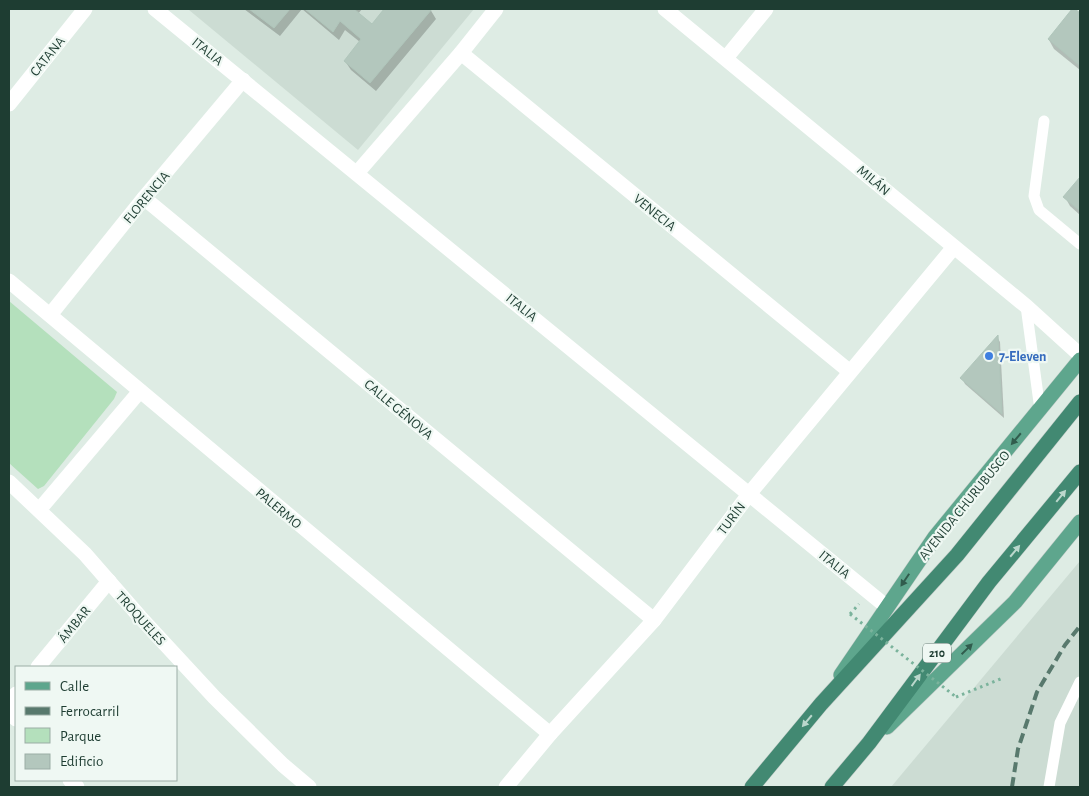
<svg xmlns="http://www.w3.org/2000/svg" width="1089" height="796" font-family="'Alegreya Sans',sans-serif">
<rect width="100%" height="100%" fill="#deece4"/>
<g fill="#ccdcd3">
<path d="M191,9h283l-116,141 -169,-140z"/>
<path d="M1080,561v226h-189z"/>
</g>
<path fill="#b4e0bc" d="M9,301l108,91 -3,7 -70,87 -6,3 -29,-26z"/>
<g fill="#0003">
<path d="M244,9h118l-4,5 15,12 13,-17h44l6,10 -60,72 -25,-21 -6,-9 15,-19 -15,-12 -6,10 -37,-31 -22,27z"/>
<path d="M1074,9l6,5v56l-26,-21 -5,-9z"/>
<path d="M1080,179v36l-10,-9 -5,-9z"/>
<path d="M997,337l3,5 4,76 -39,-34 -3,-6z"/>
</g>
<g fill="#b3c7bd" stroke="#b0c6bb">
<path d="M249,9h41l-16,19z"/>
<path d="M305,9h49l18,15 12,-15h48l-62,74 -26,-22 17,-22 -21,-18 -7,11z"/>
<path d="M1072,9h3l5,4v53l-32,-27z"/>
<path d="M1080,177v34l-17,-14z"/>
<path d="M998,335l4,79 -42,-36z"/>
</g>
<g fill="none" stroke-linecap="round" stroke-linejoin="round">
<g stroke="#c0c9c6" stroke-width="16">
<g id="primary">
<path d="M841,675l94,-138 145,-177"/>
<path d="M887,727l128,-125 65,-80"/>
</g>
</g>
<g stroke="#c0c9c6" stroke-width="16">
<g id="trunk">
<path d="M752,787l69,-83 136,-149 123,-153"/>
<path d="M832,787l37,-44 120,-161 91,-110"/>
</g>
</g>
<g stroke="#7bb39c" stroke-width="3" stroke-dasharray="2.5 4" stroke-linecap="butt">
<path d="M850,614l9,-10"/>
<path d="M956,697l47,-19"/>
</g>
<g stroke="#fff" stroke-width="11">
<path d="M1044,121l-10,75 5,14 41,34"/>
<path d="M1026,306l14,104"/>
<path d="M1049,787l11,-64 20,-41"/>
</g>
<g stroke="#fff" stroke-width="15">
<path d="M155,9l732,598"/>
<path d="M665,9l361,297 54,49"/>
<path d="M461,53l388,318"/>
<path d="M726,58l40,-49"/>
<path d="M9,104l76,-95"/>
<path d="M357,173l104,-120 35,-44"/>
<path d="M144,198l510,422"/>
<path d="M9,281l541,453"/>
<path d="M50,315l94,-117 99,-118"/>
<path d="M9,482l76,72 55,63 74,80 69,68 26,22"/>
<path d="M39,510l101,-119"/>
<path d="M38,667l71,-86"/>
<path d="M9,703l7,-9"/>
<path d="M9,711l7,8"/>
<path d="M70,780l7,7"/>
<path d="M506,787l44,-53 104,-114 96,-127 204,-246"/>
</g>
<use href="#primary" stroke="#5ea68d" stroke-width="15"/>
<use href="#trunk" stroke="#428972" stroke-width="15"/>
<path stroke="#58796d" stroke-width="4" stroke-dasharray="10 5" stroke-linecap="butt" d="M1012,787l6,-38 19,-57 28,-47 15,-19"/>
<path stroke="#7bb39c" stroke-width="3" stroke-dasharray="2.5 4" stroke-linecap="butt" d="M850,614l106,83"/>
</g>
<defs><path id="oneway-solid" d="M-6-.8H1V-3.2L6.5 0L1 3.2V.8H-6Z" transform="scale(1.25)"/></defs>
<g fill="#315c4d">
<use href="#oneway-solid" transform="translate(1016 439) rotate(130)"/>
<use href="#oneway-solid" transform="translate(905 580) rotate(124)"/>
<use href="#oneway-solid" transform="translate(967 649) rotate(-44)"/>
</g>
<g fill="#bbd7cc">
<use href="#oneway-solid" transform="translate(1061 496) rotate(-51)"/>
<use href="#oneway-solid" transform="translate(1015 551) rotate(-50)"/>
<use href="#oneway-solid" transform="translate(916 680) rotate(-54)"/>
<use href="#oneway-solid" transform="translate(807 721) rotate(130)"/>
</g>
<circle fill="#3f7fe0" stroke="#eff8f3" stroke-width="2" cx="989" cy="356" r="5"/>
<g text-anchor="middle" stroke-width="4.5" stroke-linejoin="round" paint-order="stroke">
<rect fill="#eff8f3" stroke="#5d756c" stroke-width="1" x="923" y="643.5" width="28" height="19" rx="4"/>
<g font-size="12" font-weight="bold" fill="#1e3d32">
<text x="937" y="657">210</text>
</g>
<g font-size="14" fill="#1e3d32" stroke="#eff8f3">
<text transform="translate(208 51) rotate(39)" y="5">ITALIA</text>
<text transform="translate(47 56) rotate(-51)" y="5">CATANA</text>
<text transform="translate(874 180) rotate(40)" y="5">MILÁN</text>
<text transform="translate(146 197) rotate(-50)" y="5">FLORENCIA</text>
<text transform="translate(655 212) rotate(39)" y="5">VENECIA</text>
<text transform="translate(522 307) rotate(39)" y="5">ITALIA</text>
<text transform="translate(399 409) rotate(40)" y="5">CALLE GÉNOVA</text>
<text transform="translate(964 505) rotate(-51)" y="5">AVENIDA CHURUBUSCO</text>
<text transform="translate(279 508) rotate(40)" y="5">PALERMO</text>
<text transform="translate(731 518) rotate(-53)" y="5">TURÍN</text>
<text transform="translate(835 564) rotate(39)" y="5">ITALIA</text>
<text transform="translate(141 618) rotate(48)" y="5">TROQUELES</text>
<text transform="translate(74 624) rotate(-51)" y="5">ÁMBAR</text>
</g>
<g font-size="14" font-weight="bold" fill="#366cbe" stroke="#eff8f3" text-anchor="start">
<text x="999" y="361">7-Eleven</text>
</g>
</g>
<rect width="1089" height="796" fill="none" stroke="#1e3d32" stroke-width="20"/>
<rect x="15" y="666" width="162" height="115" fill="#eff8f3" stroke="#9bada6"/>
<rect x="25" y="682" width="25" height="8" fill="#5ea68d" stroke="#9bada6"/>
<text x="60" y="691" font-size="15" fill="#1e3d32">Calle</text>
<rect x="25" y="707" width="25" height="8" fill="#58796d" stroke="#9bada6"/>
<text x="60" y="716" font-size="15" fill="#1e3d32">Ferrocarril</text>
<rect x="25" y="728" width="25" height="15" fill="#b4e0bc" stroke="#9bada6"/>
<text x="60" y="741" font-size="15" fill="#1e3d32">Parque</text>
<rect x="25" y="754" width="25" height="15" fill="#b3c7bd" stroke="#9bada6"/>
<text x="60" y="766" font-size="15" fill="#1e3d32">Edificio</text>
</svg>
